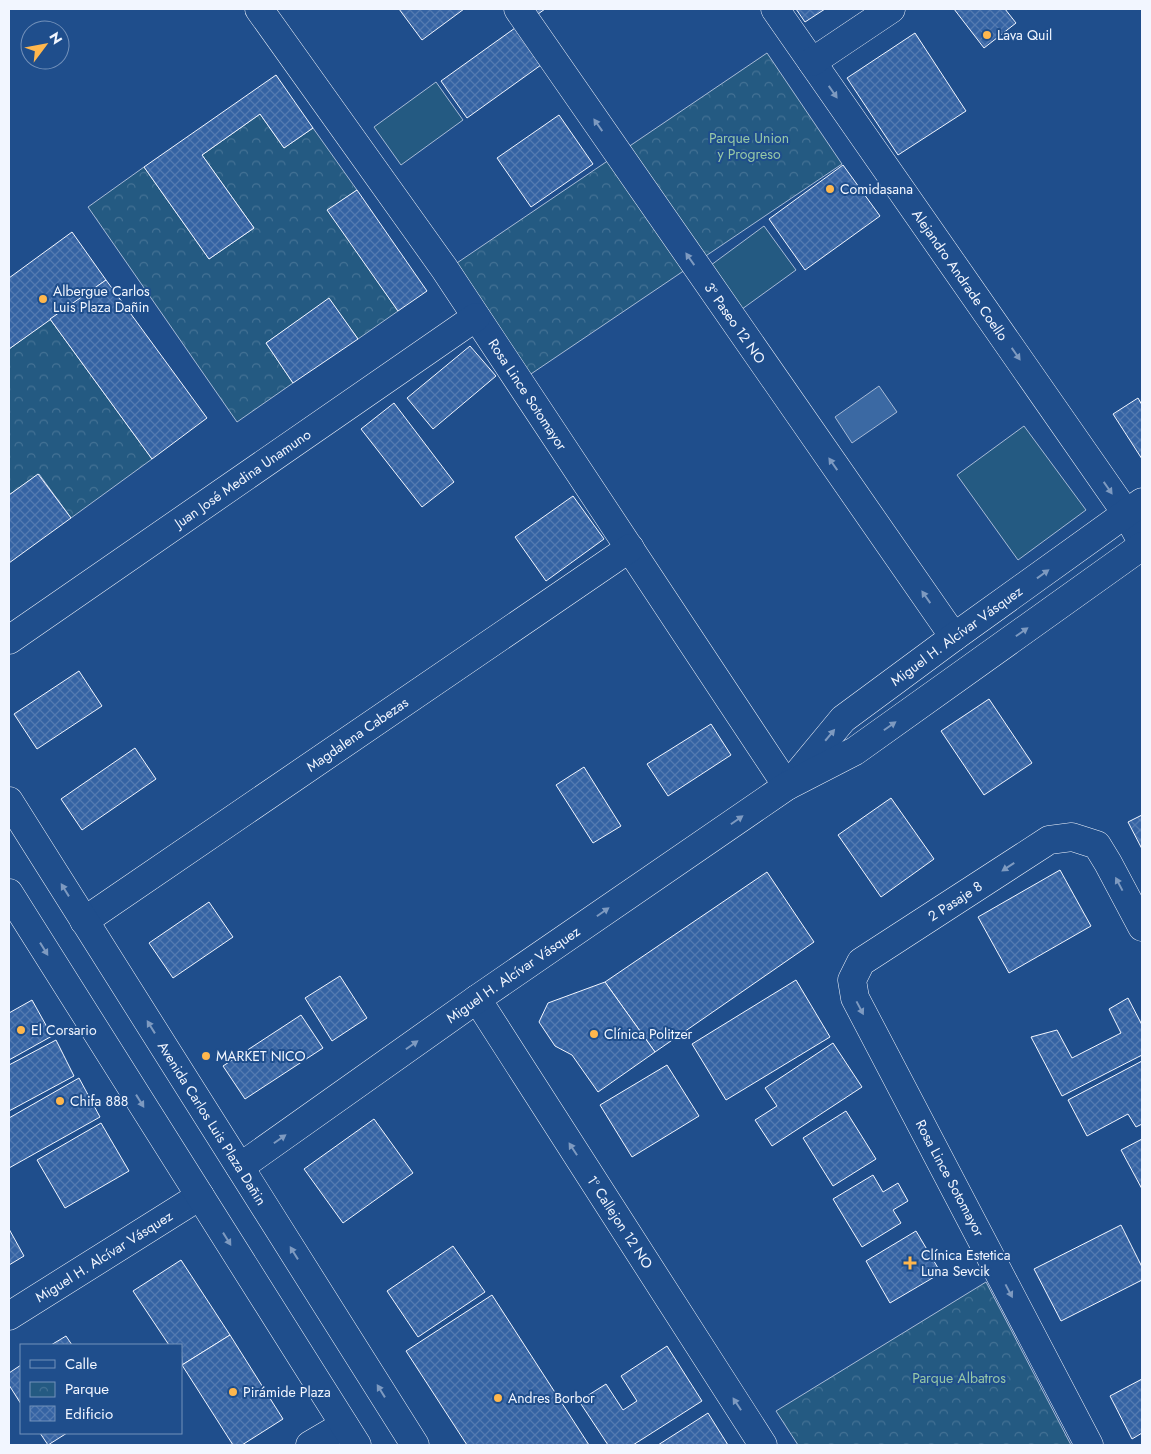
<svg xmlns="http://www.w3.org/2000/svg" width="1151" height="1454" font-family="Jost,sans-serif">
<defs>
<pattern id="park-crowns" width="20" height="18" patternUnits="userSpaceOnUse" patternTransform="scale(1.25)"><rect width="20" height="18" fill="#245a82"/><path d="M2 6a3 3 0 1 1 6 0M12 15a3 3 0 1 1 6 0" fill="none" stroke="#447295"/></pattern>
<pattern id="building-cross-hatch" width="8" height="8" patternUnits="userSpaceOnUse" patternTransform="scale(1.25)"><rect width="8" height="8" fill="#3563a3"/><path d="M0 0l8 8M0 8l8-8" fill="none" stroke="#537ab1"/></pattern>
</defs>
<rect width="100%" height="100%" fill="#1f4e8c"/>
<g fill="#245a82" stroke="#a8bbd7">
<path d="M436,82l27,38 -62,45 -27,-38z"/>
<path d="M764,226l32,44 -58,42 -31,-44z"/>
<path d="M1024,426l62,84 -68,50 -61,-85z"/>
</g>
<g fill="url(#park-crowns)" stroke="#a8bbd7">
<path d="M767,53l75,111 -320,216 -74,-111z"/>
<path d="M260,114l24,34 29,-20 44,62 -29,20 70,101 -40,28 -29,-40 -63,44 27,40 -56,39 -149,-215 56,-40 65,92 45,-31 -52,-73z"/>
<path d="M50,319l102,140 -81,59 -32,-44 -30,21v-146z"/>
<path d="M986,1282l85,163h-273l-22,-34z"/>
</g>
<path fill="#3b69a3" stroke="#a8bbd7" d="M879,386l18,26 -45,31 -17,-26z"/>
<g fill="url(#building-cross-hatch)" stroke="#f2f6ff">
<path d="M399,9h65l-42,31z"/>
<path d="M534,9h11l-7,5z"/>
<path d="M796,9h29l-20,13z"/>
<path d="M954,9h51l11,14 -32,25z"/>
<path d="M515,28l26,37 -74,53 -26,-37z"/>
<path d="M915,33l51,78 -68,44 -51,-77z"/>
<path d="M276,75l37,53 -29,20 -24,-34 -58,41 52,73 -45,31 -65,-92z"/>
<path d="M559,115l34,49 -62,43 -34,-49z"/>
<path d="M843,165l37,51 -75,54 -36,-51z"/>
<path d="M357,190l70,101 -29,20 -71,-101z"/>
<path d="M72,232l34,48 -97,69v-71z"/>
<path d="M106,280l101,138 -55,41 -102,-140z"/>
<path d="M329,298l29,41 -65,44 -27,-40z"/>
<path d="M470,346l26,30 -63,53 -26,-31z"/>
<path d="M1138,398l4,7v54l-29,-45z"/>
<path d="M394,403l60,79 -32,25 -61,-78z"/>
<path d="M38,474l33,44 -62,45v-68z"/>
<path d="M573,496l31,43 -58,42 -31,-44z"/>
<path d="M79,671l23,35 -65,43 -23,-35z"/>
<path d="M989,699l43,64 -48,32 -43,-64z"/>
<path d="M711,724l20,31 -63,41 -21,-32z"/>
<path d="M135,748l21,31 -74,51 -21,-31z"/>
<path d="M584,767l37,59 -28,17 -37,-58z"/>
<path d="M891,798l43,61 -53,38 -43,-62z"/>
<path d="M1142,815v34l-14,-27z"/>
<path d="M1060,870l31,56 -82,47 -31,-56z"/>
<path d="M767,872l47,70 -159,110 -50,-70z"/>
<path d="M209,902l24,35 -60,41 -24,-35z"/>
<path d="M340,976l27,42 -35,23 -27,-43z"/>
<path d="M796,980l34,57 -104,63 -34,-56z"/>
<path d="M605,982l50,70 -57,40 -26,-37 -17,-9 -16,-24 9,-19z"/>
<path d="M1128,998l14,27v30l-80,41 -31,-59 26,-7 15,28 49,-25 -12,-24z"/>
<path d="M32,1000l20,36 -43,24v-47z"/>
<path d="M301,1015l22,33 -78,51 -22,-33z"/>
<path d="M56,1040l18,36 -65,35v-46z"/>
<path d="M833,1043l29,44 -90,59 -17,-26 22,-14 -12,-18z"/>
<path d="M1142,1061v63l-6,3 -8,-13 -41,22 -19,-36z"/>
<path d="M667,1065l32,51 -67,41 -32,-52z"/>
<path d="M79,1078l21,39 -91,51v-50z"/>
<path d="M846,1111l30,48 -43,27 -30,-48z"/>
<path d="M374,1119l39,54 -70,50 -39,-54z"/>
<path d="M101,1123l28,48 -64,37 -28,-48z"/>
<path d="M1142,1139v50l-21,-39z"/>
<path d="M873,1175l10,17 15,-9 10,18 -15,9 8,13 -39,24 -29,-48z"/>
<path d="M1121,1225l21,42v13l-81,41 -27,-52z"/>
<path d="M9,1229l15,27 -15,9z"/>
<path d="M916,1231l25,42 -51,30 -24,-42z"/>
<path d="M453,1246l32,46 -67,45 -31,-46z"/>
<path d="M181,1260l49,75 -48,30 -1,-20h-12l-36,-54z"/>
<path d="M492,1295l97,150h-122l-61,-94z"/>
<path d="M230,1335l53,84 -41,26h-9l-51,-80z"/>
<path d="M66,1336l6,9h-21z"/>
<path d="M667,1346l35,55 -69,44h-25l-29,-44 27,-17 17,26 14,-9 -16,-25z"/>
<path d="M21,1365v39l-12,-19v-12z"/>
<path d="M1142,1379v54l-10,6 -22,-43z"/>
<path d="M708,1413l20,32h-70z"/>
<path d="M40,1433h27l-19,12z"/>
</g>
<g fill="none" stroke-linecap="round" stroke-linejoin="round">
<g stroke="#f2f6ff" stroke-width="29">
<g id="street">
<path id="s1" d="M259,9l185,259 343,518"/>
<path d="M518,9l436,628"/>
<path id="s2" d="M775,9l351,504 16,29"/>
<path d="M812,62l79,-53"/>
<path id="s3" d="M9,640l467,-323"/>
<path id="s4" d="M84,921l546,-373"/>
<path d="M477,999l286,446"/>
<path id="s5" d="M9,1316l191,-120"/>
<path d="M310,1445l34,-20"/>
<path id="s6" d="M1089,1445l-234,-447 -3,-18 9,-18 188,-122 23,-3 25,8 11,18 34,64"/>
</g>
</g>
<g stroke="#f2f6ff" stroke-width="29">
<g id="secondary">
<path id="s7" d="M795,777l48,-58 111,-82 188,-135"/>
<path id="s8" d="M9,801l406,644"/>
<path d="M9,893l348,552"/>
<path id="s9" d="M240,1167l237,-168 310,-213 68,-35 287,-205"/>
</g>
</g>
<use href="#street" stroke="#1f4e8c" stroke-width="28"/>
<use href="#secondary" stroke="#1f4e8c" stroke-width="28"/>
</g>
<defs><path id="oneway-solid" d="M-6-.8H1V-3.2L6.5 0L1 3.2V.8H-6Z" transform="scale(1.25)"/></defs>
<g fill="#7e9ac0">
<use href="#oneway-solid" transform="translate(833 92) rotate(55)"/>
<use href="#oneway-solid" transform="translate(598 125) rotate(-125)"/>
<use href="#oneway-solid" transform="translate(690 259) rotate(-125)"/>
<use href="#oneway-solid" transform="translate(1016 354) rotate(55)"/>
<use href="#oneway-solid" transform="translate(833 464) rotate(-125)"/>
<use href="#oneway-solid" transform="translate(1108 488) rotate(55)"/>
<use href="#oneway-solid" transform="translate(1043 574) rotate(-36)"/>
<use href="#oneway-solid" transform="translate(926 597) rotate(-125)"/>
<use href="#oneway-solid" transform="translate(1022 632) rotate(-35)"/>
<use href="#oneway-solid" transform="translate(890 726) rotate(-35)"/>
<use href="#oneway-solid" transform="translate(830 735) rotate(-50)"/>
<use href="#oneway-solid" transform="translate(737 820) rotate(-35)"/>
<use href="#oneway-solid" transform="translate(1008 867) rotate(147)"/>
<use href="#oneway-solid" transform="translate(1119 884) rotate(-118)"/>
<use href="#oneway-solid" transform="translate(65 890) rotate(-122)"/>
<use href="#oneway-solid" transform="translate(603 912) rotate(-35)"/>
<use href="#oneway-solid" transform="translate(44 949) rotate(58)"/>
<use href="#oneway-solid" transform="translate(860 1008) rotate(62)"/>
<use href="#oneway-solid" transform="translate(151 1027) rotate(-122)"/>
<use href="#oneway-solid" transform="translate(412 1045) rotate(-35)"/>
<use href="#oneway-solid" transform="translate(140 1101) rotate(58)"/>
<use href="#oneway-solid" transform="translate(280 1139) rotate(-35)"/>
<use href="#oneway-solid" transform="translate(573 1149) rotate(-123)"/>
<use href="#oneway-solid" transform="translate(227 1239) rotate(58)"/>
<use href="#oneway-solid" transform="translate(294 1253) rotate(-122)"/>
<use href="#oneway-solid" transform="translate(1009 1291) rotate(62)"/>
<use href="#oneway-solid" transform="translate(381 1391) rotate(-122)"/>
<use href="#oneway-solid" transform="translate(737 1404) rotate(-123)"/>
</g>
<g fill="#ffb74d" stroke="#1f4e8c" stroke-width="2">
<circle cx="987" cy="35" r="5"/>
<circle cx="830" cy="189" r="5"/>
<circle cx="43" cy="299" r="5"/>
<circle cx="21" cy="1030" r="5"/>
<circle cx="594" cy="1034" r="5"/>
<circle cx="206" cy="1056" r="5"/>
<circle cx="60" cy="1101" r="5"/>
<path d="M907.5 1255.5h5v5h5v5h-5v5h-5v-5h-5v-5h5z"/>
<circle cx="233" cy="1392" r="5"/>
<circle cx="498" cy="1398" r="5"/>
</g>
<g text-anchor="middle" stroke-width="4" stroke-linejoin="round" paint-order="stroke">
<g font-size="14" fill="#f2f6ff" stroke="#1f4e8c" text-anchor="start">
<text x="997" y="40">Lava Quil</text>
<text x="840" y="194">Comidasana</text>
<text x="53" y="296">Albergue Carlos<tspan x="53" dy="16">Luis Plaza Dañin</tspan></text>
<text x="31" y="1035">El Corsario</text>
<text x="604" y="1039">Clínica Politzer</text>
<text x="216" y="1061">MARKET NICO</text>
<text x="70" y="1106">Chifa 888</text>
<text x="921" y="1260">Clínica Estetica<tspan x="921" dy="16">Luna Sevcik</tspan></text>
<text x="243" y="1397">Pirámide Plaza</text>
<text x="508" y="1403">Andres Borbor</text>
</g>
<g font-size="14" fill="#97c8a6" stroke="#1f4e8c">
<text x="749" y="143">Parque Union<tspan x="749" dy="16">y Progreso</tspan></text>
<text x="959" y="1383">Parque Albatros</text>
</g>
<g font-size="14" fill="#f2f6ff" stroke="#1f4e8c">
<text dy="5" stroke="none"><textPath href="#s2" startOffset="324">Alejandro Andrade Coello</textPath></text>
<text transform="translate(735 323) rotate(55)" y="5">3º Paseo 12 NO</text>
<text dy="5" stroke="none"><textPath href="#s1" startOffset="470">Rosa Lince Sotomayor</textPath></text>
<text dy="5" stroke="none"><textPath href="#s3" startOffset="284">Juan José Medina Unamuno</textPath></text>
<text dy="5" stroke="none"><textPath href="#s7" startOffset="216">Miguel H. Alcívar Vásquez</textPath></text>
<text dy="5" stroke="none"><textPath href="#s4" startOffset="331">Magdalena Cabezas</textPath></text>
<text dy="5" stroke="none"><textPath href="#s6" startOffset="655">2 Pasaje 8</textPath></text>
<text dy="5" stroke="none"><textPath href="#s9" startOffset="334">Miguel H. Alcívar Vásquez</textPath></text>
<text dy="5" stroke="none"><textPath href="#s8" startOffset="381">Avenida Carlos Luis Plaza Dañin</textPath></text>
<text transform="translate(950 1178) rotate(62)" y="5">Rosa Lince Sotomayor</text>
<text transform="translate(620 1222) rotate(57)" y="5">1º Callejon 12 NO</text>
<text dy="5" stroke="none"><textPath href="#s5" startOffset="112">Miguel H. Alcívar Vásquez</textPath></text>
</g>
</g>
<rect width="1151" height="1454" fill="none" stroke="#f2f6ff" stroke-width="20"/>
<rect x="20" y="1344" width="162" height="90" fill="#1f4e8c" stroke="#7391ba"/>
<rect x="30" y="1360" width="25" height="8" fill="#1f4e8c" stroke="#7391ba"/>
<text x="65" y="1369" font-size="15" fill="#f2f6ff">Calle</text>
<rect x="30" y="1382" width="25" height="15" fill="url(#park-crowns)" stroke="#7391ba"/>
<text x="65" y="1394" font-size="15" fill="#f2f6ff">Parque</text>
<rect x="30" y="1406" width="25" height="15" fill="url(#building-cross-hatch)" stroke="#7391ba"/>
<text x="65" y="1419" font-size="15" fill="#f2f6ff">Edificio</text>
<g transform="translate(45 45) rotate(58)"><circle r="24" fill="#1f4e8c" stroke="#7391ba"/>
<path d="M0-4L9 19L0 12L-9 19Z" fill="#ffb74d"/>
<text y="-8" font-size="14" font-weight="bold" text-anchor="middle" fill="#f2f6ff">N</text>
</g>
</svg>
